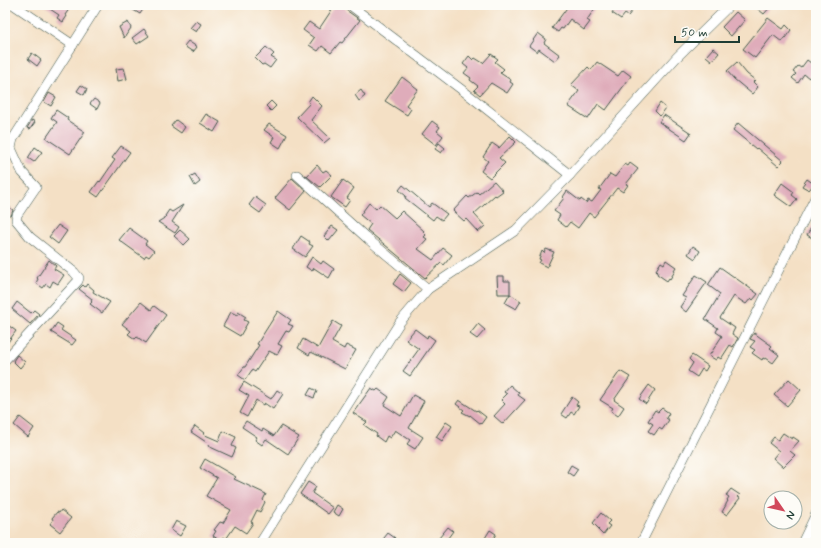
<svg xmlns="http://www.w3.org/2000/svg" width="821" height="548" font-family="Mynerve,sans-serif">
<rect width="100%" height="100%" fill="#fdfcf7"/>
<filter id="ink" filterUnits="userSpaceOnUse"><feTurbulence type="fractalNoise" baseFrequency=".025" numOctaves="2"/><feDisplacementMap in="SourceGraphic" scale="8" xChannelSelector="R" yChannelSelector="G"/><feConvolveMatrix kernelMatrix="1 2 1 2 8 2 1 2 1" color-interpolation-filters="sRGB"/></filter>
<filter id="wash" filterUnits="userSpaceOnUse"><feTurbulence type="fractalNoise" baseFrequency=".012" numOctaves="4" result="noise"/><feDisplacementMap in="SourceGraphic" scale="16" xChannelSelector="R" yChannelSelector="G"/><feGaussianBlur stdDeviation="0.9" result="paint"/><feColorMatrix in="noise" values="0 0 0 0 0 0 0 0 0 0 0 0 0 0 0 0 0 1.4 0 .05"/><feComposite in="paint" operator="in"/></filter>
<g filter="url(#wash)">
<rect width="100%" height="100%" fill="#f4e0c5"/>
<g id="blocks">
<g fill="#dfacba">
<path d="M44,5h28l-7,10 2,1 -4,6 -6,-4 2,-3z"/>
<path d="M125,5h21l-6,9z"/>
<path d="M335,5h9l2,5 14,10 -18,23 -2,-1 -9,11 -9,-7 -4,5 -9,-6 5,-7 -11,-8 6,-8 10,7z"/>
<path d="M569,5h22l4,3 -8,12 3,2 -6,8 -14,-11 -7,10 -2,-1 -3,4 -6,-4z"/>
<path d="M617,5h14l-3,4 4,2 -4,5 -3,-2 -4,5 -9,-6z"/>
<path d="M753,5h19l-8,9z"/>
<path d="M736,12l9,8 -14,16 -9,-9z"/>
<path d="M768,18l15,11 3,-4 5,5 -9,12 -9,-7 -18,23 -12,-9z"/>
<path d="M196,21l5,3 -5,8 -6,-4z"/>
<path d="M128,22l3,6 -7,10 -5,-11z"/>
<path d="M144,29l5,7 -12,8 -5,-6z"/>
<path d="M538,33l8,6 -2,4 16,12 -5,6 -16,-12 -2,3 -8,-6z"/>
<path d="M188,41l9,6 -4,5 -9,-6z"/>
<path d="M266,47l8,7 -3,3 5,3 -6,8 -6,-4 -2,1 -7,-7z"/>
<path d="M713,48l6,5 -7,8 -6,-5z"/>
<path d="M32,53l9,7 -4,6 -9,-7z"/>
<path d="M491,54l7,5 -3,3 9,7 -4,4 11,7 -1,2 3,2 -6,9 -16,-10 -11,12 -6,-5 4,-4 -8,-6 1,-2 -7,-5 4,-5 -5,-4 6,-8 4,4 2,-2 8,5z"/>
<path d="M807,60l9,7v2l-7,9 -5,-4 -6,9 -6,-5 4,-4 -3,-2 5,-6 3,2z"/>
<path d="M597,62l21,14 5,-6 8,6 -25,34 -8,-6 -10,15 -20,-13 11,-15 -8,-6 17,-18 3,3z"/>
<path d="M737,62l10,12 8,6 -2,2 5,5 -6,7 -18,-15 -7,-8z"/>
<path d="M124,68l3,11 -9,2 -2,-12z"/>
<path d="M402,77l16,12 -12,16 5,4 -4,6 -22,-14z"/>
<path d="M81,85l6,4 -3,6 -7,-4z"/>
<path d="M361,90l4,6 -6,5 -4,-6z"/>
<path d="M49,93l7,4 -5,9 -7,-4z"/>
<path d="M312,96l10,10 -11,14 19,18 -6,5 -27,-26 13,-14 -2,-1z"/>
<path d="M94,99l6,4 -3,6 -7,-5z"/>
<path d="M271,101l5,5 -5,5 -5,-5z"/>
<path d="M660,103l6,5 -6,8 -5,-5z"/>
<path d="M56,110l12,8 -1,2 18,12 -15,22 -24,-16 11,-16 -6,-4z"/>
<path d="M206,114l14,8 -6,10 -14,-9z"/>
<path d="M664,115l27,18 -5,7 -27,-18z"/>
<path d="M32,120l3,2 -5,7 -3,-1z"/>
<path d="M176,120l9,7 -4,6 -10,-7z"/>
<path d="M432,121l8,6 -3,4 6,5 -7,9 -14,-11z"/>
<path d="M738,123l45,38 -5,5 -21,-18 -1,1 -23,-19z"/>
<path d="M269,124l18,11 -7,13 -9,-6 3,-5 -10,-7z"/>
<path d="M510,136l6,6 -17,16 6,5 -15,15 -9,-7 7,-10 -5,-4 9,-14 7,5z"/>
<path d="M439,143l6,5 -4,5 -6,-4z"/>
<path d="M121,146l9,6 -32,45 -7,-5 8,-11 1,1 15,-22 -3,-2z"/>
<path d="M35,147l7,5 -8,10 -6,-4z"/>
<path d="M630,163l8,6 -12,15 2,1 -5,7 -6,-4 -23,29 -5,-4 -11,15 -8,-6 -4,5 -9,-7 3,-5 -6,-4 10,-13 -1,-1 4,-6 13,10 1,-2 5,4 2,-3 4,2 9,-12 -2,-1 11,-15 5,3 10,-13 3,2z"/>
<path d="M317,165l6,7 3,-2 6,5 -12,12 -15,-12 2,1z"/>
<path d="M195,174l5,8 -5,4 -5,-9z"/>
<path d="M292,178l14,13 -16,19 -15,-12z"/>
<path d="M807,179l7,5 -5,6 -7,-4z"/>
<path d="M343,180l11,8 -7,10 3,2 -5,7 -14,-10z"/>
<path d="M494,181l9,10 -7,5 -1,-1 -21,19 11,12 -7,6 -12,-13 -2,2 -11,-10 14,-15 2,2 8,-6 2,2z"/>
<path d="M782,183l12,9 -2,3 5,4 -6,8 -17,-12z"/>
<path d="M403,185l26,22 3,-4 15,11 -5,6 -6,-4 -3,4 -28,-22 1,-2 -7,-6z"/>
<path d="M255,197l11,8 -6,8 -11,-8z"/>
<path d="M369,203l7,6 4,-4 15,13 7,-7 22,20 -1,1 3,3 -2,2 3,2 -9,10 15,11 10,-12 9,7 -8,10 -3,-2 -16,15 -58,-48 4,-6 -11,-9z"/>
<path d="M5,204l8,6 -2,6 -6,-4z"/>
<path d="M183,205l-11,17 7,5 -4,6 -17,-11 8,-5 -1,-1 4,-6 3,2z"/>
<path d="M816,219v21l-9,-5z"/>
<path d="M58,225l9,6 -9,13 -9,-7z"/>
<path d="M332,226l6,4 -9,11 -5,-5z"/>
<path d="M129,228l18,13 -2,3 9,7 -5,6 -3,-2 -2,3 -25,-18z"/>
<path d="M180,230l10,9 -6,6 -10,-9z"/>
<path d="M301,236l9,6 -1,2 4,2 -8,11 -12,-8z"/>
<path d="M693,246l7,5 -5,8 -7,-5z"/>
<path d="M546,249l8,3 -7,15 -8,-4 2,-3 -2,-1 3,-8 2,2z"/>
<path d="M312,257l9,7 2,-3 11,8 -5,9 -15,-10 -2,3 -6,-4z"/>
<path d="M49,260l7,6 -2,3 10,6 -6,9 -5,-3 -3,6 -4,-3 -3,4 -7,-5 2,-4 -1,-1z"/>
<path d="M666,260l10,7 -2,3 1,1 -5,8 -1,-1 -2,3 -10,-7 1,-2 -2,-2 5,-8 3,2z"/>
<path d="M720,267l38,27 -5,6 -2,-2 -5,6 -12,-8 -14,22 15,10 -3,6 6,4 -5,9 -3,-2 -9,14 -3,-2 -2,3 -7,-4 13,-20 -6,-4 2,-4 -13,-9 15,-25 -12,-9z"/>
<path d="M400,274l11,9 -7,9 -11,-8z"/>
<path d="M696,275l11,7 -21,30 -6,-5 6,-9 -4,-2z"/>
<path d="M497,276h7v5h6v13h-12z"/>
<path d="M87,284l7,6 -1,2 17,10 -8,11 -12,-9 2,-2 -1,-1 1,-2 -13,-10 4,-4 2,2z"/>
<path d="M510,294l11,7 -5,8 -11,-6z"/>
<path d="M17,302l14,11 3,-3 5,4 -9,10 -18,-15z"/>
<path d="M141,302l10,8 3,-4 12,9 -20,28 -9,-6 -2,2 -7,-5 3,-3 -9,-7z"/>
<path d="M278,311l13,9 -3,4 5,2 -4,6 -3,-1 -8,13 4,2 -5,9 -8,-4 -14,21 -3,-2 -7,10 -7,-5 6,-8h1l14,-22 -2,-1z"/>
<path d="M231,312l6,3 1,-3 8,5 -2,3 4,2 -8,14 -17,-10z"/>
<path d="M333,321l8,5 -9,16 12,7 2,-4 10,5 -11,19 -34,-17 -2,3 -11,-7 5,-9 15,9z"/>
<path d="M5,323l11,8 -11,15z"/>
<path d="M57,323l6,4 -2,3 15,10 -4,5 -21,-13z"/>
<path d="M478,324l7,6 -8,9 -7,-5z"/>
<path d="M415,329l12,9 1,-3 7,5 -25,36 -7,-5 16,-22 -13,-9z"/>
<path d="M754,333l18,13 -2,2 9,7 -6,8 -7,-5 -1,1 -2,-1 -1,2 -10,-7 3,-3 -5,-3 5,-6 -5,-2z"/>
<path d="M17,355l8,7 -5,6 -7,-7z"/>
<path d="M692,355l16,11 -3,5 -3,-2 -5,8 -9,-6 5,-8 -4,-4z"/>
<path d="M620,371l10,6 -16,23 10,7 -6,9 -7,-5 2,-3 -13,-8z"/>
<path d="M789,379l12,11 -14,16 -13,-11z"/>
<path d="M244,382l27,17 6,-9 6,4 -10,15 -9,-6 -1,2 -7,-5 -9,17 -7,-4 9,-17 -10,-6z"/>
<path d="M510,385l9,8 -1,2 7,5 -22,24 -9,-8 11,-12 -4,-4 6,-6 -3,-2z"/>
<path d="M649,385l6,5 -9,14 -7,-5z"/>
<path d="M311,388l6,3 -3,7 -7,-3z"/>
<path d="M371,388l5,3 2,-2 11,8 -5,8 17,11 12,-21 11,6 -15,27 14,9 -8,12 -8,-5 3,-4 -15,-10 -5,8 -3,-2 -3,6 -8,-6 1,-2 -13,-9 3,-3 -14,-9z"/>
<path d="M572,397l6,5 -2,3 3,1 -5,8 -3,-2 -4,6 -6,-4z"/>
<path d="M459,400l17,11 1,-1 9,7 -5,7 -11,-9v1l-8,-4 2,-2 -8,-6z"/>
<path d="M662,408l7,5 -3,5 3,2 -7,10 -3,-2 -5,7 -6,-4 5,-7 -5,-3 7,-11 3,2z"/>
<path d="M20,417l14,11 -6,9 -14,-12z"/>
<path d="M246,421l16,10 1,-2 11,7 7,-10 18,11 -11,17 -22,-15 -4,6 -7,-5 2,-3 -15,-10z"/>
<path d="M446,422l6,4 -10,15 -6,-4z"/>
<path d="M195,426l9,7 -1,1 16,7 4,-10 13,6 -4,9 4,2 -4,9 -24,-11 1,-2 -18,-12z"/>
<path d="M783,433l9,6 1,-2 6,4 -9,10 5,4 -12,12 -10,-9 6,-7 -10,-8 5,-6 4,3z"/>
<path d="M205,459l31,18 -2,2 32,15 -3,6 2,2 -5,10 -3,-2 -6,12 2,1 -7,10 -11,-7 -9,13 -2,-2 -3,4 -8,-5 3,-5 -2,-1 6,-8 3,1 8,-13 -25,-14 11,-18 -17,-10z"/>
<path d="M571,465l7,4 -5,7 -6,-4z"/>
<path d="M308,482l8,5 -4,6 21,15 -5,6 -28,-20z"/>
<path d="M731,489l9,6 -2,2 2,1 -13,17 -5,-3 4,-7v-1l2,-3 -1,-1 2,-3 -3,-2z"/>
<path d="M337,505l6,4 -4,7 -6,-4z"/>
<path d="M61,510l10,8 -11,14 -10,-8 3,-4 -1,-2 5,-6 2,1z"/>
<path d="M601,513l9,8 -3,3 3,2 -7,9 -5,-5 1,-1 -6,-6z"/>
<path d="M176,521l10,5 -6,10 -9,-6z"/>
<path d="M448,527l5,4 -8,11 -6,-4z"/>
<path d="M490,530l6,4 -5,8 -6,-4z"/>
<path d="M388,533l7,5 -3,5h-12z"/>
</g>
</g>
</g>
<g filter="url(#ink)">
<use href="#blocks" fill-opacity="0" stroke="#3f554a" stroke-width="1"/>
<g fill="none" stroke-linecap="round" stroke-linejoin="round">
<g stroke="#3f554a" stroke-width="10">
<g id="minor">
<path d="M14,5l59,40"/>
<path d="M350,5l120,91 100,79"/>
<path d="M297,175l72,65 59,49"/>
<path d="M5,360l73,-79 1,-3 -5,-6 -44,-35 -14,-17 1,-5 19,-28 -14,-15 -11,-24 2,-9 85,-134"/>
<path d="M260,543l140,-221 28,-33 88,-59 54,-55 106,-117 54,-53"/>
<path d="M641,543l175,-347"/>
<path d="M802,543l14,-29"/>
</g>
</g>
<use href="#minor" stroke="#fff" stroke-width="9"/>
</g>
</g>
<rect width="821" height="548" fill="none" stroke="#fdfcf7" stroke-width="20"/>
<g transform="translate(783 510) rotate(124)"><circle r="19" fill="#fdfcf7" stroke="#a4b0a9"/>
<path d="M0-3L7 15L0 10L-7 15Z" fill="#d1495b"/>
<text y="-6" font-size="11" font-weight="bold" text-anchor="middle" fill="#1f3d34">N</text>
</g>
<path d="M675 36v6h64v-6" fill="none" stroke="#1f3d34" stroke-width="2"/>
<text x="681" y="36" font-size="12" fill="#1f3d34" stroke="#fdfcf7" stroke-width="3" paint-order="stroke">50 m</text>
</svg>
